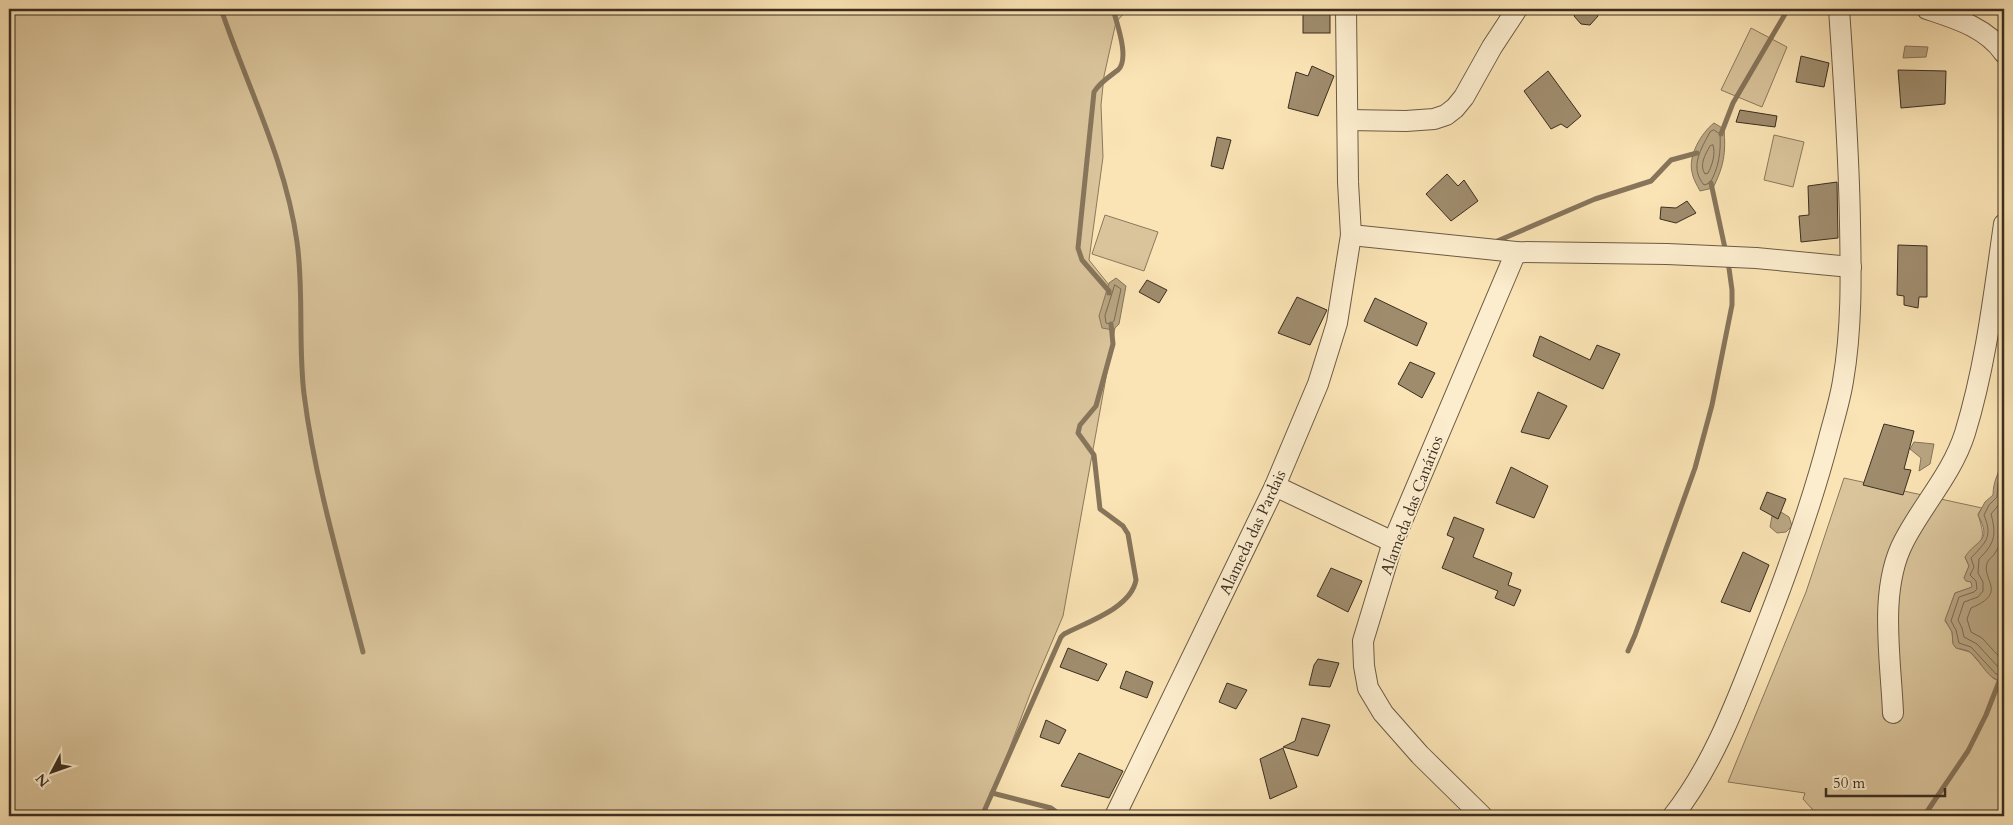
<svg xmlns="http://www.w3.org/2000/svg" width="2013" height="825" font-family="Cardo,serif">
<rect width="100%" height="100%" fill="#fae3b4"/>
<filter id="stains"><feTurbulence type="fractalNoise" baseFrequency=".004" numOctaves="4"/><feColorMatrix values="0 0 0 0 .2 0 0 0 0 .09 0 0 0 0 .02 0 0 0 .5 -.17"/></filter>
<radialGradient id="worn" r=".72"><stop offset=".6" stop-color="#630" stop-opacity="0"/><stop offset="1" stop-color="#630" stop-opacity=".3"/></radialGradient>
<g fill="#dac49b" stroke="#8b795e">
<path d="M9,9h1119l-12,13 -12,54 -3,29 2,52 -14,103 24,30 5,21 -55,305 -31,73 -48,127h-975z"/>
<path d="M1751,28l36,19 -25,60 -41,-17z"/>
<path d="M1774,135l30,7 -11,45 -29,-7z"/>
<path d="M1105,215l53,17 -14,39 -52,-17z"/>
<path d="M1844,478l138,30 -4,6c8,27 6,24 -13,43l4,9 -5,12 2,2 5,2 2,5 -18,6 -10,28 7,10 1,12 3,5 14,4 23,26 5,3 6,-1v136h-194l3,-6 -10,-11 2,-6 -77,-11 78,-190z"/>
</g>
<g fill="#b9a582" stroke="#87755b">
<path d="M1905,46l23,1 -2,10 -23,1z"/>
<path d="M1714,123l10,6c2,24 0,37 -11,59l-13,3c-3,-6 -7,-12 -8,-19 -4,-16 9,-39 22,-49z"/>
<path d="M1116,278l10,8 -7,38 -6,6 -11,-2 -3,-12 10,-33z"/>
<path d="M1914,442l20,2 -4,20 -11,7 2,-13 -11,-9z"/>
<path d="M2004,457v223c-17,3 -23,-22 -36,-29 -4,-2 -9,-2 -12,-3l-3,-4 -1,-12 -7,-12 10,-27 17,-6 -1,-5 -5,-1 -2,-3 5,-12 -4,-9c11,-18 28,-14 13,-42l7,-13 8,-7c0,-15 7,-24 11,-38z"/>
<path d="M1781,512l8,5 3,9 -6,6 -9,1 -7,-6 2,-11 6,3z"/>
</g>
<g fill="none" stroke-linecap="round" stroke-linejoin="round">
<g stroke="#7a6a51" stroke-width="1">
<path d="M1714,130l6,4c1,18 -1,33 -10,49l-6,2c-15,-18 -3,-36 6,-53z"/>
<path d="M1713,145c3,8 -1,21 -5,28l-3,1c-6,-9 0,-19 5,-28z"/>
<path d="M1115,285l6,4 -7,32 -4,3 -4,-1 -1,-7z"/>
<path d="M2004,474l-6,9 -1,14 -8,8 -5,10c9,22 2,27 -13,43l3,9 -4,8 6,6 1,8 -3,3 -15,5 -8,24 5,9 3,13 12,4 25,27 8,2"/>
<path d="M2004,494l-2,7 -11,13c6,22 3,30 -12,45l-1,14 5,9v9l-5,6 -14,5 -6,18 4,8 2,9 13,7 23,25 4,1"/>
<path d="M2004,510l-4,5c3,13 3,27 -5,38 -1,3 -6,6 -7,8 -9,18 22,31 -17,47l-4,11 4,13 11,6 22,24"/>
</g>
<g stroke="#87755b" stroke-width="5">
<path d="M221,9c26,77 65,152 76,233 7,50 1,102 7,152 11,87 37,173 59,258"/>
<path d="M1721,134l12,-31 55,-94"/>
<path d="M1711,183l15,70"/>
<path d="M1495,242l100,-43 56,-18 20,-21 26,-7"/>
<path d="M1109,293v-2l-27,-31 -4,-12 16,-156c6,-10 15,-15 24,-22 12,-11 -1,-46 -5,-61"/>
<path d="M1628,651l7,-16 60,-167 17,-63 20,-100v-15l-4,-29"/>
<path d="M992,793l59,15 11,8"/>
<path d="M982,816l79,-179 3,-3c23,-12 67,-26 72,-54l-8,-46 -5,-8 -23,-17 -6,-54 -16,-22 2,-8 16,-19 17,-62 -2,-20"/>
<path d="M1924,816l44,-65 18,-36 18,-46"/>
</g>
</g>
<g fill="#9f8c6d" stroke="#3c2e20">
<rect x="1303" y="9" width="27" height="24"/>
<path d="M1579,9h15l4,7 -8,9 -9,-1 -7,-8z"/>
<path d="M1801,56l28,7 -5,24 -28,-5z"/>
<path d="M1312,66l22,10 -16,40 -30,-8 8,-36 12,4z"/>
<path d="M1898,70l48,1 -1,33 -44,4z"/>
<path d="M1548,71l33,45 -14,12 -6,-4 -10,5 -27,-38z"/>
<path d="M1740,110l37,6 -2,11 -39,-5z"/>
<path d="M1217,137l14,3 -8,29 -12,-3z"/>
<path d="M1447,174l11,12 6,-6 14,21 -27,20 -25,-27z"/>
<path d="M1837,182l1,56 -37,4 -2,-26 10,-1 -1,-29z"/>
<path d="M1687,201l9,12 -20,10 -16,-4 1,-12 15,1z"/>
<path d="M1898,245l29,1v51h-8l-1,11 -14,-3v-9l-7,-1z"/>
<path d="M1147,280l20,10 -8,13 -20,-11z"/>
<path d="M1297,297l30,13 -17,35 -32,-12z"/>
<path d="M1375,298l52,25 -10,23 -53,-25z"/>
<path d="M1540,336l50,24 7,-15 23,9 -17,35 -70,-33z"/>
<path d="M1410,362l25,11 -13,25 -24,-14z"/>
<path d="M1538,392l29,14 -18,33 -28,-7z"/>
<path d="M1884,424l30,7 -10,38 7,1 -8,25 -40,-10z"/>
<path d="M1511,467l37,19 -14,32 -38,-15z"/>
<path d="M1767,492l19,7 -8,20 -18,-10z"/>
<path d="M1454,517l30,12 -11,28 39,16 -4,12 13,5 -7,16 -19,-8 3,-7 -56,-23 12,-30 -7,-3z"/>
<path d="M1743,552l26,13 -19,47 -29,-10z"/>
<path d="M1331,568l31,13 -14,31 -31,-16z"/>
<path d="M1068,648l39,16 -9,17 -38,-14z"/>
<path d="M1318,659l21,4 -9,24 -21,-2 5,-20z"/>
<path d="M1126,671l27,11 -6,16 -27,-10z"/>
<path d="M1227,683l20,7 -11,19 -17,-7z"/>
<path d="M1302,718l28,7 -12,31 -35,-9 12,-6z"/>
<path d="M1046,720l20,10 -7,14 -19,-7z"/>
<path d="M1283,748l14,39 -27,12 -10,-40z"/>
<path d="M1079,753l44,18 -14,27 -48,-12z"/>
</g>
<g fill="none" stroke-linecap="round" stroke-linejoin="round">
<g stroke="#6c5b45" stroke-width="22">
<g id="minor">
<path d="M1346,9l2,173 3,53 165,17 151,2 89,4 95,9"/>
<path d="M1927,9c27,9 59,18 77,44"/>
<path d="M1348,120l58,1 28,-2 12,-4 9,-7 9,-11 28,-50 25,-38"/>
<path d="M1275,486l118,56"/>
<path d="M1893,713c-2,-53 -15,-123 11,-172 19,-37 48,-67 61,-108 21,-68 29,-140 39,-209"/>
<path d="M1115,816l160,-330 43,-102 19,-61 14,-88"/>
<path d="M1482,816l-62,-61 -37,-42 -15,-25 -4,-22 -1,-25 30,-99 123,-290"/>
<path d="M1673,816c41,-52 64,-116 88,-177 26,-66 50,-132 68,-201 5,-19 11,-38 14,-57 9,-52 8,-105 7,-157 -1,-72 -6,-143 -11,-215"/>
</g>
</g>
<use href="#minor" stroke="#fcedce" stroke-width="20"/>
</g>
<g text-anchor="middle" stroke-width="4" stroke-linejoin="round" paint-order="stroke">
<g font-size="16" fill="#3c2e20" stroke="#fcedce">
<text transform="translate(1411 505) rotate(-69)" y="6">Alameda das Canários</text>
<text transform="translate(1252 532) rotate(-65)" y="6">Alameda das Pardais</text>
</g>
</g>
<rect width="2013" height="825" fill="none" stroke="#fae3b4" stroke-width="30"/>
<rect x="10" y="10" width="1993" height="805" fill="none" stroke="#3c2e20" stroke-width="2.5"/>
<rect x="15" y="15" width="1983" height="795" fill="none" stroke="#3c2e20"/>
<g transform="translate(52 772) rotate(229)" stroke="#fcedce" stroke-width="4" paint-order="stroke">
<path d="M0-4L9 19L0 12L-9 19Z" fill="#3c2e20"/>
<text y="-8" font-size="14" font-weight="bold" text-anchor="middle" fill="#3c2e20">N</text>
</g>
<path d="M1826 788v8h119v-8" fill="none" stroke="#3c2e20" stroke-width="2.5"/>
<text x="1833" y="788" font-size="15" fill="#3c2e20" stroke="#fcedce" stroke-width="4" paint-order="stroke">50 m</text>
<rect width="100%" height="100%" filter="url(#stains)"/>
<rect width="100%" height="100%" fill="url(#worn)"/>
</svg>
